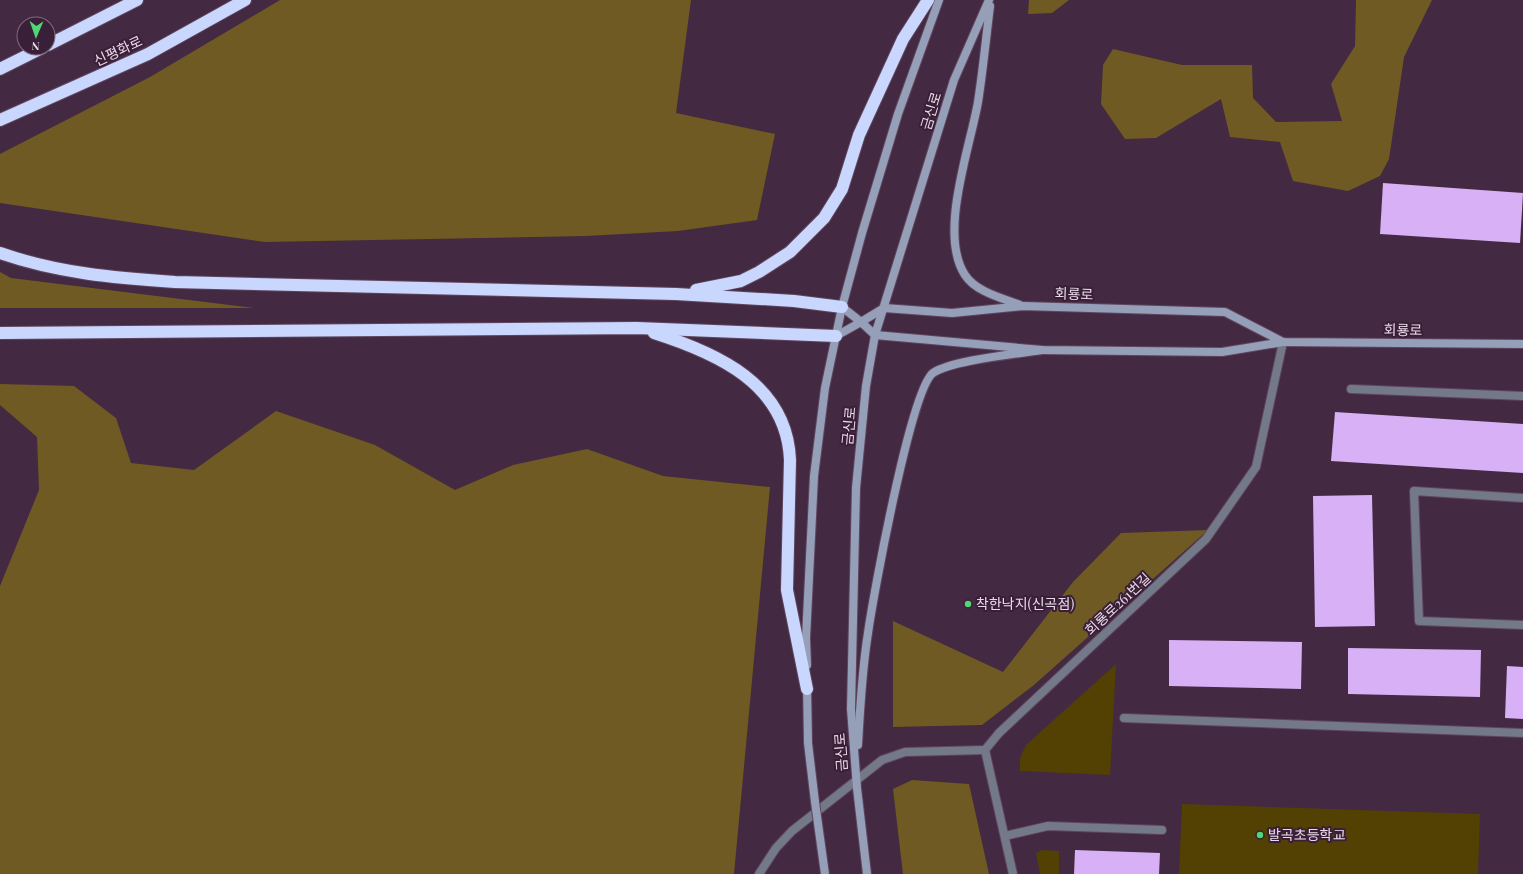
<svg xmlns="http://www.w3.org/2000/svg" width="1523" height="874" font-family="'Playfair Display','Noto Sans KR',serif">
<rect width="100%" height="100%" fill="#442942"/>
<g fill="#534003">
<path d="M1116,664l-6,111 -90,-4v-13l6,-13z"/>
<path d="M1182,804l298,10 -2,60h-299z"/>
<path d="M1042,850l17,1v23h-19l-4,-21z"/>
</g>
<g fill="#6e5a22">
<path d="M280,0h411l-15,113 99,21 -18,86 -79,11 -92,5 -321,6 -265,-39v-49l150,-77z"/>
<path d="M1029,0h40l-17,13 -24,1z"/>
<path d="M1356,0h76l-28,57 -15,102 -9,17 -32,15 -55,-10 -13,-39 -50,-5 -9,-38 -65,39 -31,1 -24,-35 2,-39 10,-16 69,16h70l1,33 23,24 66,-1 -11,-37 24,-38z"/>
<path d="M0,272l11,6 243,30h-254z"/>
<path d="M0,384l74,2 42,32 15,45 63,7 82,-59 99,34 80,45 58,-25 74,-16 76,27 107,11 -36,387h-734v-288l39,-96 -2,-53 -37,-32z"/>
<path d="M1208,530l-174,155 -52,40 -89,2v-106l110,51 70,-90 48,-49z"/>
<path d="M912,780l57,4 20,90h-86l-10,-85z"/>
</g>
<g fill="#d7b0f6">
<path d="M1383,183l140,10 -3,50 -140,-9z"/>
<path d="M1335,412l188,12v49l-192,-12z"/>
<path d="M1372,495l3,131 -60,1 -2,-131z"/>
<path d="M1169,640l133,2 -1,47 -132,-3z"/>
<path d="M1348,648l133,2 -1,47 -132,-3z"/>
<path d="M1507,666l16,1v52l-18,-1z"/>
<path d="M1075,850l85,3 -1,21h-85z"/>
</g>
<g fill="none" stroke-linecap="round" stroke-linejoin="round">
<g stroke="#5f455d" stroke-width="10">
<g id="lane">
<path d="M1351,389l172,7"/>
<path d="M1523,498l-109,-7 5,130 104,4"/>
<path d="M1124,718l399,15"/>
<path d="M1005,836l43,-10 114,4"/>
</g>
</g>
<g stroke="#5f455d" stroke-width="10">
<g id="street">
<path d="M759,874l17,-26 16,-17 90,-71 23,-8 80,-2"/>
<path d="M1013,874l-28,-124 14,-17 207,-194 50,-72 27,-125"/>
</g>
</g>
<g stroke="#5f455d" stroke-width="10">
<g id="secondary">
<path d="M990,6c-4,32 -7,64 -12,96 -8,46 -40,132 -13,173 11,17 37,23 55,30"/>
<path d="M842,307l19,15 23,-14 68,5 71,-7 202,6 58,30 240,2"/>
<path d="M836,336l25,-14 14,13 167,15 180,2 61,-10"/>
<path d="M807,665l-1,-27 8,-162 11,-88 17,-81 20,-74 36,-119 41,-114"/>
<path d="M807,685l1,58 7,59"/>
<path d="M858,745c2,-37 4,-75 10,-112 5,-36 43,-244 65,-260 19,-13 84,-19 109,-23"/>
<path d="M867,874l-10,-86 -6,-79 5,-221 10,-102 9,-51 79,-255 35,-80"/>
</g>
</g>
<g stroke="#5f455d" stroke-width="14">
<g id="highway">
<path d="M48,45l89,-45"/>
<path d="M0,69l42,-21"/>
<path d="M0,120l148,-66 97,-54"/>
<path d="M0,253c57,20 115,25 175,29l501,12 118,7 48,6"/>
<path d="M696,290l45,-9 18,-9 31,-20 34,-34 18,-29 17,-54 44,-96 25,-39"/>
<path d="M0,333l637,-5 199,8"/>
<path d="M654,333c63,20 133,51 136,127l-3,130 20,99"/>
</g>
</g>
<use href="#lane" stroke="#737988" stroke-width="8"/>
<use href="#street" stroke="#737988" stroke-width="8"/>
<use href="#secondary" stroke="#969fb8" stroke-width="8"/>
<use href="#highway" stroke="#c9d7fe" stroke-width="12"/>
<g stroke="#5f455d" stroke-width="10" stroke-linecap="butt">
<path id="secondary-bridge" d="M815,802l10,72"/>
</g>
<use href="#secondary-bridge" stroke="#969fb8" stroke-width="8"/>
</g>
<g fill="#4fd675" stroke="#391f38" stroke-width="1.5">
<circle cx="968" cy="604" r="4"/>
<circle cx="1260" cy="835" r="4"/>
</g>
<g text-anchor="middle" stroke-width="4" stroke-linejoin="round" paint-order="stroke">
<g font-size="14" fill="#ebdae9" stroke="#391f38">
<text transform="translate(118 51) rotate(-25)" y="5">신평화로</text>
<text transform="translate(931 111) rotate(-73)" y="5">금신로</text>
<text transform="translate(1074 294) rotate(2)" y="5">회룡로</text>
<text transform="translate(1403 330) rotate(1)" y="5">회룡로</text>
<text transform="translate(849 426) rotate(-85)" y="5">금신로</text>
<text transform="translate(1118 604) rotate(-43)" y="5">회룡로261번길</text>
<text transform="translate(841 752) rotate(-94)" y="5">금신로</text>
</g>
<g font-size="14" fill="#ebdae9" stroke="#391f38" text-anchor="start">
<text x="976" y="609">착한낙지(신곡점)</text>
<text x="1268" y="840">발곡초등학교</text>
</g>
</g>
<g transform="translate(36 36) rotate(182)"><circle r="19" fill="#391f38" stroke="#806a7f"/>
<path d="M0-3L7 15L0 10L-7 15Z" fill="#4fd675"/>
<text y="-6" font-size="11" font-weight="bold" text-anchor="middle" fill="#ebdae9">N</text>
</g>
</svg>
